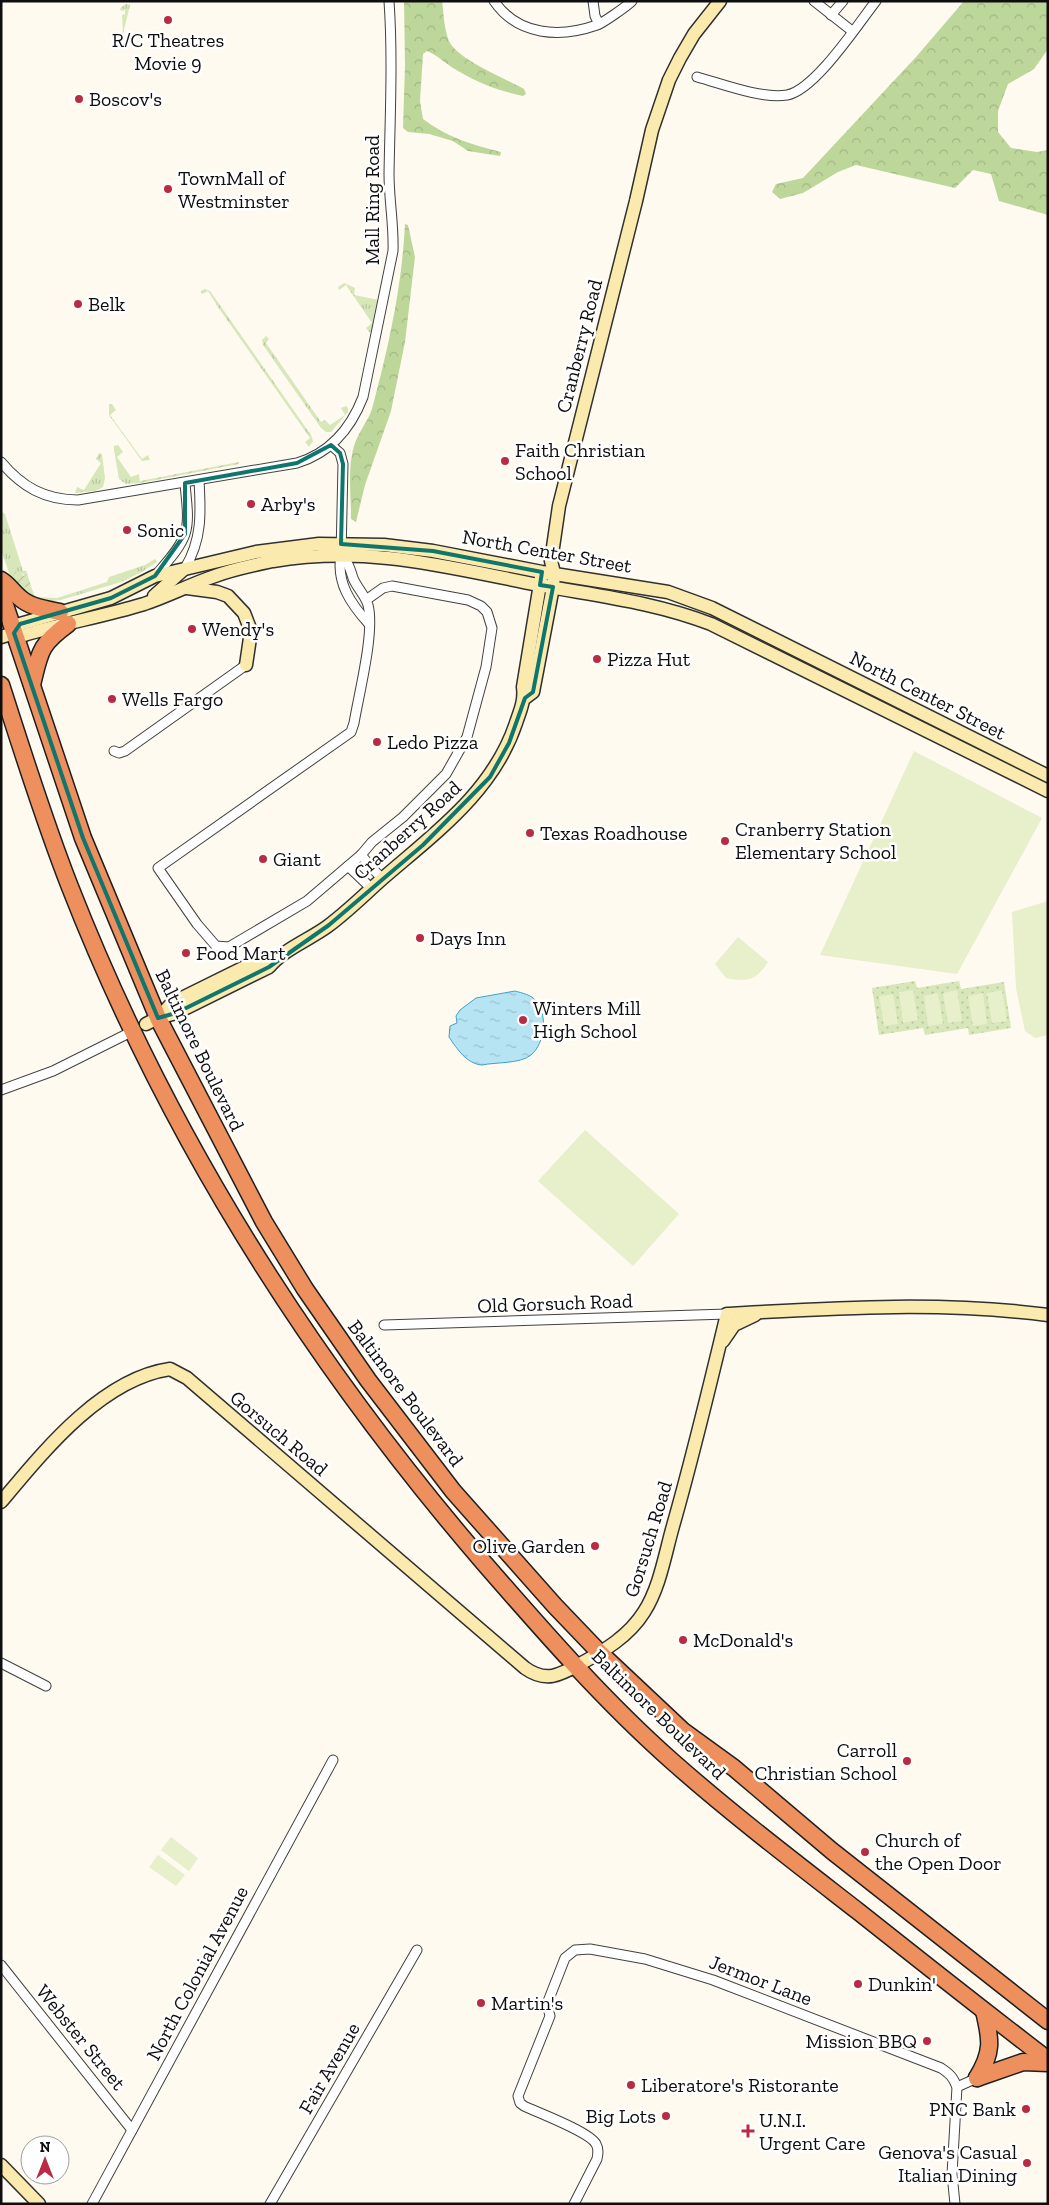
<svg xmlns="http://www.w3.org/2000/svg" width="1049" height="2205" font-family="'Zilla Slab',serif">
<defs>
<pattern id="grass-tufts" width="24" height="20" patternUnits="userSpaceOnUse" patternTransform="scale(1.25)"><rect width="24" height="20" fill="#d7e7ba"/><path d="M3 7l-1-3M5 7V3M7 7l1-3M15 17l-1-3M17 17v-4M19 17l1-3" fill="none" stroke="#b7c59f"/></pattern>
<pattern id="forest-crowns" width="20" height="18" patternUnits="userSpaceOnUse" patternTransform="scale(1.25)"><rect width="20" height="18" fill="#bdd79a"/><path d="M2 6a3 3 0 1 1 6 0M12 15a3 3 0 1 1 6 0" fill="none" stroke="#a1b784"/></pattern>
<pattern id="park-dots" width="8" height="8" patternUnits="userSpaceOnUse" patternTransform="scale(1.25)"><rect width="8" height="8" fill="#d7e7ba"/><path d="M2 2h.1M6 6h.1" fill="none" stroke="#b7c59f" stroke-width="1.8" stroke-linecap="round"/></pattern>
<pattern id="garden-furrows" width="10" height="10" patternUnits="userSpaceOnUse" patternTransform="scale(1.25)"><rect width="10" height="10" fill="#d7e7ba"/><path d="M-1 1l2-2M0 10L10 0M9 11l2-2" fill="none" stroke="#b7c59f"/></pattern>
<pattern id="water-ripples" width="26" height="14" patternUnits="userSpaceOnUse" patternTransform="scale(1.25)"><rect width="26" height="14" fill="#b6e4f3"/><path d="M2 4q2-2 4 0t4 0M15 11q2-2 4 0t4 0" fill="none" stroke="#9bc2cf"/></pattern>
</defs>
<rect width="100%" height="100%" fill="#fefaef"/>
<g fill="url(#grass-tufts)">
<path d="M126,4l4,1 -7,29 -1,-19 3,-1v-4l-4,1 -1,-3z"/>
<path d="M344,283l11,5 -1,7 25,5 -7,32h-3l-3,-4 6,-5 -26,-38 -7,5 -1,-3z"/>
<path d="M205,289l5,2 101,144 2,6 -4,6 -4,-5 5,-4 -92,-131 -10,-16 -6,3 -1,-3z"/>
<path d="M266,336l3,3 -3,4 55,79 4,-2 5,5 15,-10 -4,-7 5,-2 2,2v4l-17,20h-5l-5,-4 -58,-83 -1,-5z"/>
<path d="M109,404h3l4,6 -6,5 32,44 6,-4 2,5 -8,1 -33,-46z"/>
<path d="M118,445l5,7 -6,5 14,20 8,-3 1,9 -14,1 -7,-5 -5,-29v-4z"/>
<path d="M99,453l3,1 3,24 -2,9 -8,4 -20,2 2,-6 7,3 17,-27 -5,-4z"/>
<path d="M1,511l4,3 18,57h4l-2,5 -3,-3 2,15 7,-2 4,11 22,1 50,-16 2,-5 36,-12 10,-6 2,3 -17,11 -19,9 -60,18 -17,2 -13,-5 -20,-18 -10,-30z"/>
</g>
<g fill="url(#forest-crowns)">
<path d="M404,1h38c2,13 2,36 11,46 14,16 51,31 71,42l2,5 -3,2c-23,-5 -43,-12 -63,-24 -12,-6 -21,-16 -33,-21l-4,3 -3,47 3,18c23,18 50,26 78,33l-1,4 -32,-5 -15,-10 -24,-7 -21,-2 -5,-4 2,-63z"/>
<path d="M964,1h84v48l-14,20 -26,15 -10,27v21l13,16 26,4 11,-2v65l-49,-14 -8,-27 -18,-4 -18,18 -99,-23 -18,7 -35,21 -23,6 -8,-7 4,-8 27,-6 113,-121z"/>
<path d="M405,224l3,1 7,32 -10,85 -14,69 -26,74 -9,37 -5,-3c0,-25 -4,-53 4,-76 5,-14 15,-24 18,-38 16,-60 29,-119 32,-181z"/>
</g>
<path fill="url(#park-dots)" d="M915,981l2,7 42,-7 2,8 43,-7 7,46 -42,7 -1,-7 -43,7 -2,-7 -44,7 -7,-47z"/>
<g fill="url(#garden-furrows)">
<path d="M239,462v2l-99,19v-2z"/>
<path d="M16,571l8,5 3,-3 4,13 -8,2 -6,-3 -5,-8z"/>
</g>
<g fill="#e7efcb">
<path d="M914,751l128,67 -85,156 -137,-19z"/>
<path d="M1048,901v134l-13,3 -10,-7 -9,-43 -4,-76z"/>
<path d="M738,937l30,25c-12,19 -21,20 -42,16l-11,-14z"/>
<path d="M913,990l5,30 -15,3 -4,-31z"/>
<path d="M957,990l5,31 -14,2 -5,-30z"/>
<path d="M1002,990l5,31 -15,2 -5,-30z"/>
<path d="M938,993l5,31 -15,2 -4,-30z"/>
<path d="M983,993l4,31 -14,2 -5,-30z"/>
<path d="M893,994l5,30 -14,2 -5,-30z"/>
<path d="M585,1130l94,84 -46,52 -95,-85z"/>
<path d="M171,1837l27,21 -9,13 -28,-21z"/>
<path d="M158,1855l27,20 -9,11 -27,-19z"/>
</g>
<path fill="url(#water-ripples)" stroke="#40a1c7" d="M515,991c7,2 17,4 21,10 12,14 9,42 -5,54 -11,9 -35,7 -49,10 -15,-1 -25,-16 -33,-28l1,-11 7,-3 -1,-7 4,-6 16,-12z"/>
<g fill="none" stroke-linecap="round" stroke-linejoin="round">
<g stroke="#414141" stroke-width="11">
<g id="street">
<path d="M494,1c24,35 66,37 103,24 6,-2 30,-19 35,-24"/>
<path d="M593,1l2,15 4,8"/>
<path d="M814,1l38,30"/>
<path d="M831,15l12,-14"/>
<path d="M697,77c26,7 64,22 90,18 28,-5 71,-71 89,-94"/>
<path d="M331,445l9,8 3,11 -2,91c-5,28 10,49 28,69"/>
<path d="M1,462c21,25 44,38 77,38l219,-37c33,-10 54,-35 66,-66l30,-146c1,-26 -4,-51 -4,-77 1,-58 4,-115 0,-173"/>
<path d="M341,555c9,11 8,11 12,23 4,10 12,17 15,27 7,27 -9,88 -14,118l-3,9 -193,136 39,56 19,22 13,1 78,-46 54,-46 11,-13 31,-25 43,-43 21,-37 19,-70 6,-39 -5,-16 -6,-6 -13,-6 -76,-14 -9,2 -17,12"/>
<path d="M185,568c17,-28 16,-55 14,-87"/>
<path d="M155,576c10,-12 25,-27 30,-42 5,-15 1,-35 0,-51"/>
<path d="M114,751l5,2 6,-2 121,-86"/>
<path d="M361,855l21,24"/>
<path d="M348,866l24,23"/>
<path d="M1,1090l52,-19 82,-41"/>
<path d="M384,1325l343,-11"/>
<path d="M1,1663l45,23"/>
<path d="M1,1965l131,165"/>
<path d="M957,2087l20,-9"/>
<path d="M92,2204l241,-444"/>
<path d="M270,2204l147,-254"/>
<path d="M574,2204l23,-45c1,-5 2,-10 -1,-15 -6,-12 -57,-31 -72,-38l-4,-3 -2,-7 32,-80 -3,-12 18,-46 10,-8 15,-1 55,10 68,21 228,88c9,6 12,9 16,19l-5,87 3,30"/>
</g>
</g>
<g stroke="#303030" stroke-width="15">
<g id="secondary">
<path d="M187,588l30,4 11,4 16,17 7,18 -5,34"/>
<path d="M154,596l29,-26"/>
<path d="M14,633l10,2c40,-12 81,-19 120,-31 24,-8 47,-20 71,-28 19,-7 39,-11 58,-15 96,-16 173,6 266,24 59,11 115,17 172,39l337,167"/>
<path d="M1,637l13,-4 6,-9 91,-26 44,-22 101,-24 63,-8 65,1 49,6 109,21 126,20 44,16 336,168"/>
<path d="M525,698l8,-6 20,-105 1,-14 -3,-12 8,-55 77,-305 16,-71 17,-50 11,-22 14,-24 26,-33"/>
<path d="M158,1018l14,-15 87,-43 18,-3"/>
<path d="M146,1024l12,-6 18,-5 93,-46c15,-18 40,-27 59,-41 19,-14 36,-31 54,-47 53,-46 111,-87 134,-156 4,-12 9,-22 7,-36l18,-109"/>
<path d="M723,1341l11,-16 21,-10"/>
<path d="M1,1502c42,-50 100,-123 169,-133l17,9 338,290c21,15 35,7 55,-4 24,-13 49,-28 64,-52 16,-25 21,-58 29,-86 20,-70 37,-141 54,-212 107,-6 214,-13 321,1"/>
<path d="M1,2165l38,39"/>
</g>
</g>
<g stroke="#1f1f1f" stroke-width="19">
<g id="highway">
<path d="M1,580c8,5 11,11 18,17 10,10 27,12 41,15"/>
<path d="M1,593l82,245 75,180 106,204 41,67 63,91 85,111 102,115 45,47 83,78 51,37 98,83 216,170"/>
<path d="M1,685c22,68 43,136 69,202 97,248 241,475 414,676 60,69 121,139 189,199 60,53 123,101 186,150 63,50 125,99 189,148"/>
<path d="M32,685c8,-33 7,-40 36,-61"/>
<path d="M977,2078l46,-16 25,1"/>
<path d="M977,2078c16,-26 14,-38 7,-67"/>
</g>
</g>
<use href="#street" stroke="#fff" stroke-width="9"/>
<use href="#secondary" stroke="#fbeaad" stroke-width="12"/>
<use href="#highway" stroke="#ee8f5e" stroke-width="16"/>
</g>
<path fill="none" stroke="#0f766e" stroke-width="4" stroke-linejoin="round" d="M331,445l9,8 3,11 -2,80 92,7 109,21 -2,13 13,2 -20,105 -8,6 -16,45 -19,34 -67,68 -94,80 -60,42 -93,46 -18,5 -75,-180 -69,-205 6,-9 91,-26 44,-22 30,-42v-51l112,-20z"/>
<g fill="#b82b42" stroke="#fff" stroke-width="2">
<circle cx="168" cy="20" r="5"/>
<circle cx="79" cy="99" r="5"/>
<circle cx="168" cy="189" r="5"/>
<circle cx="78" cy="304" r="5"/>
<circle cx="505" cy="461" r="5"/>
<circle cx="251" cy="504" r="5"/>
<circle cx="127" cy="530" r="5"/>
<circle cx="192" cy="629" r="5"/>
<circle cx="597" cy="659" r="5"/>
<circle cx="112" cy="699" r="5"/>
<circle cx="377" cy="742" r="5"/>
<circle cx="530" cy="833" r="5"/>
<circle cx="725" cy="841" r="5"/>
<circle cx="263" cy="859" r="5"/>
<circle cx="420" cy="938" r="5"/>
<circle cx="186" cy="953" r="5"/>
<circle cx="523" cy="1020" r="5"/>
<circle cx="595" cy="1546" r="5"/>
<circle cx="683" cy="1640" r="5"/>
<circle cx="907" cy="1761" r="5"/>
<circle cx="865" cy="1852" r="5"/>
<circle cx="858" cy="1984" r="5"/>
<circle cx="481" cy="2003" r="5"/>
<circle cx="927" cy="2041" r="5"/>
<circle cx="631" cy="2085" r="5"/>
<circle cx="1026" cy="2109" r="5"/>
<circle cx="666" cy="2116" r="5"/>
<path d="M745.5 2123.5h5v5h5v5h-5v5h-5v-5h-5v-5h5z"/>
<circle cx="1027" cy="2163" r="5"/>
</g>
<g text-anchor="middle" stroke-width="5" stroke-linejoin="round" paint-order="stroke">
<g font-size="20" fill="#0e0e0e" stroke="#fff" text-anchor="start">
<text x="168" y="47" text-anchor="middle">R/C Theatres<tspan x="168" dy="23">Movie 9</tspan></text>
<text x="89" y="106">Boscov's</text>
<text x="178" y="185">TownMall of<tspan x="178" dy="23">Westminster</tspan></text>
<text x="88" y="311">Belk</text>
<text x="515" y="457">Faith Christian<tspan x="515" dy="23">School</tspan></text>
<text x="261" y="511">Arby's</text>
<text x="137" y="537">Sonic</text>
<text x="202" y="636">Wendy's</text>
<text x="607" y="666">Pizza Hut</text>
<text x="122" y="706">Wells Fargo</text>
<text x="387" y="749">Ledo Pizza</text>
<text x="735" y="836">Cranberry Station<tspan x="735" dy="23">Elementary School</tspan></text>
<text x="540" y="840">Texas Roadhouse</text>
<text x="273" y="866">Giant</text>
<text x="430" y="945">Days Inn</text>
<text x="196" y="960">Food Mart</text>
<text x="533" y="1015">Winters Mill<tspan x="533" dy="23">High School</tspan></text>
<text x="585" y="1553" text-anchor="end">Olive Garden</text>
<text x="693" y="1647">McDonald's</text>
<text x="897" y="1757" text-anchor="end">Carroll<tspan x="897" dy="23">Christian School</tspan></text>
<text x="875" y="1847">Church of<tspan x="875" dy="23">the Open Door</tspan></text>
<text x="868" y="1991">Dunkin'</text>
<text x="491" y="2010">Martin's</text>
<text x="917" y="2048" text-anchor="end">Mission BBQ</text>
<text x="641" y="2092">Liberatore's Ristorante</text>
<text x="1016" y="2116" text-anchor="end">PNC Bank</text>
<text x="656" y="2123" text-anchor="end">Big Lots</text>
<text x="759" y="2127">U.N.I.<tspan x="759" dy="23">Urgent Care</tspan></text>
<text x="1017" y="2159" text-anchor="end">Genova's Casual<tspan x="1017" dy="23">Italian Dining</tspan></text>
</g>
<g font-size="20" fill="#0e0e0e" stroke="#fff">
<text transform="translate(372 200) rotate(-90)" y="7">Mall Ring Road</text>
<text transform="translate(579 346) rotate(-76)" y="7">Cranberry Road</text>
<text transform="translate(547 551) rotate(10)" y="7">North Center Street</text>
<text transform="translate(928 695) rotate(27)" y="7">North Center Street</text>
<text transform="translate(407 830) rotate(-42)" y="7">Cranberry Road</text>
<text transform="translate(200 1050) rotate(64)" y="7">Baltimore Boulevard</text>
<text transform="translate(555 1303) rotate(-2)" y="7">Old Gorsuch Road</text>
<text transform="translate(406 1393) rotate(53)" y="7">Baltimore Boulevard</text>
<text transform="translate(279 1433) rotate(40)" y="7">Gorsuch Road</text>
<text transform="translate(648 1539) rotate(-73)" y="7">Gorsuch Road</text>
<text transform="translate(659 1714) rotate(44)" y="7">Baltimore Boulevard</text>
<text transform="translate(197 1973) rotate(-62)" y="7">North Colonial Avenue</text>
<text transform="translate(761 1980) rotate(21)" y="7">Jermor Lane</text>
<text transform="translate(81 2037) rotate(51)" y="7">Webster Street</text>
<text transform="translate(329 2068) rotate(-60)" y="7">Fair Avenue</text>
</g>
</g>
<rect width="1049" height="2205" fill="none" stroke="#0e0e0e" stroke-width="5"/>
<g transform="translate(45 2160)"><circle r="24" fill="#ffffff" stroke="#9f9f9f"/>
<path d="M0-4L9 19L0 12L-9 19Z" fill="#b82b42"/>
<text y="-8" font-size="14" font-weight="bold" text-anchor="middle" fill="#0e0e0e">N</text>
</g>
</svg>
